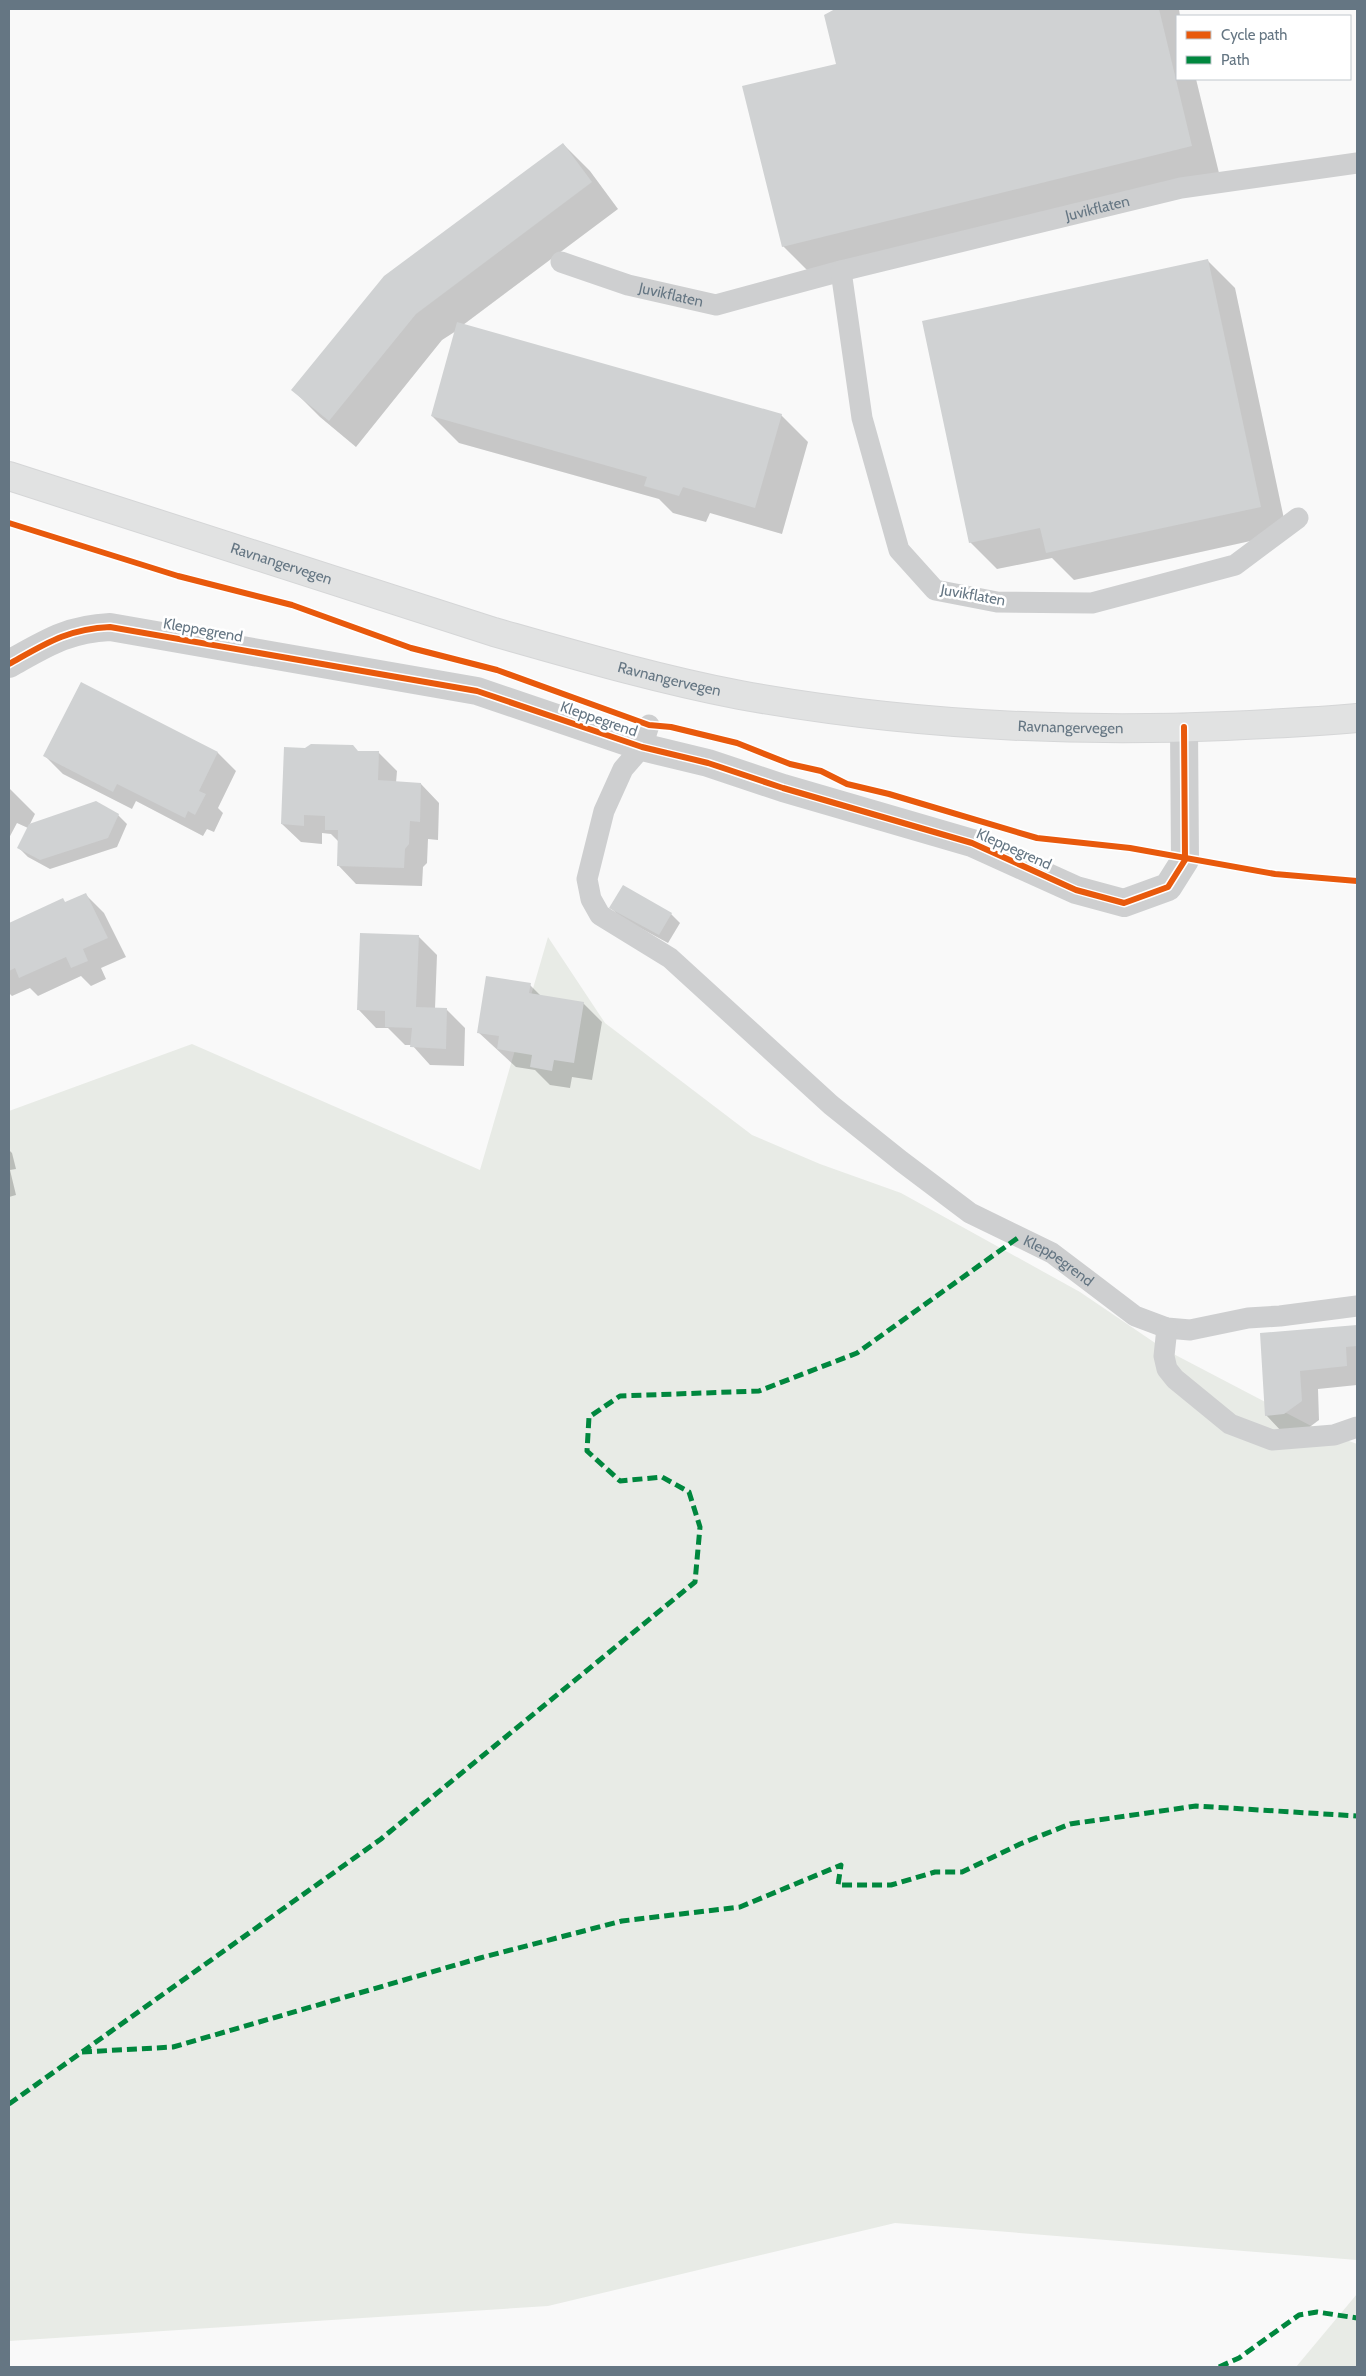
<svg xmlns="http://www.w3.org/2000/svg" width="1366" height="2376" font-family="Cabin,sans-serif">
<rect width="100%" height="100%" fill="#f9f9f9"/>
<g fill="#e8ebe6">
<path d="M548,937l57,86 147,112 68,29 81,29 179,99 84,57 153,80 40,15v816l-462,-37 -347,83 -539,35v-1230l183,-67 288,126z"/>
<path d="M1357,2294v73h-61z"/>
</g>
<g fill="#0003">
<path d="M838,9h341l1,7h-3v63h19l23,94 -409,100 -27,-27 54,-181 -12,-50z"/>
<path d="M563,144l27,27 28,38 -155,116 318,90 27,27 -26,92 -72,-21 -4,9 -33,-9 -14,-14 -200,-56 -27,-27 24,-85 -14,9 -86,107 -36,-30 -27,-27z"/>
<path d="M1208,261l27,27 52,245 -213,47 -22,-22 -55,11 -27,-27z"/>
<path d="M82,684l136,69 18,18 -18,37 5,5 -9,19 -7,-3 -4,7 -67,-35 -4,8 -69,-35 -18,-18z"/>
<path d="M358,752h20l19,19 -1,12 25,1 18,19 -1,37 -10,-1 -1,24 -4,4 -1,19 -66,-2 -18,-19 1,-23 -8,-8 -9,-1v11l-21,-2 -19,-18z"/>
<path d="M9,788l26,26 -6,12 89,-11 9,9 -10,23 -67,22 -22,-12 -9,-9 9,-20 -11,-5 -8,15z"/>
<path d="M85,894l19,19 22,44 -25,11 5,11 -15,7 -10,-10 -43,20 -8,-8 -18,8 -3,-3v-69l53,-24 4,3z"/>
<path d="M611,908l60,6 9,9 -12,20 -48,-26z"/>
<path d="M418,936l19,19 -2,54 12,1 18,18 -1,38 -34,-1 -18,-20h-7l-17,-17h-12l-18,-19z"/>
<path d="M530,985l12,12 41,6 19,19 -10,58 -20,-3 -2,11 -20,-3 -15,-15 -19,-3 -38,-35z"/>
<path d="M9,1150l3,3 4,16 -6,1 6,25 -7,2z"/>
<path d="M1357,1326v59l-39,4 1,31 -16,12 -19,2 -18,-19 -5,-81z"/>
</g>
<g fill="#d0d2d3">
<path d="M835,9h324l33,137 -410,101 -40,-161 94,-22 -12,-49z"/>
<path d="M563,143l29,39 -176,132 -87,107 -38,-31 93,-114z"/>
<path d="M1208,259l53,248 -215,46 -6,-25 -71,15 -47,-222z"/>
<path d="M457,322l325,92 -27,94 -72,-21 -4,9 -35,-10 3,-9 -216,-61z"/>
<path d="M81,682l137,70 -19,39 7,3 -11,21 -7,-4 -3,7 -68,-34 -4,8 -70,-36z"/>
<path d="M311,744l42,1 5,6h21l-1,29 43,3 -1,39 -10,-1 -1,23 -4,5 -1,19 -67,-2 1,-36h-13v-14l-21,-1v11l-23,-2 3,-77 21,1z"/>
<path d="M96,801l23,13 -11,24 -68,22 -23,-12 12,-24z"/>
<path d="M623,885l49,28 -13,22 -50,-27z"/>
<path d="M86,893l22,45 -25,11 5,12 -17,7 -5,-11 -47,21 -4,-10 -6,3v-48l54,-25 2,4z"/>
<path d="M360,933l59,2 -3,72 31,1 -1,41 -36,-2 2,-19 -27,-1v-16l-28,-1z"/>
<path d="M486,976l45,7 -2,10 55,9 -10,61 -20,-3 -2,11 -22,-4 2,-12 -35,-6 2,-13 -22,-3z"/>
<path d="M1357,1325v21l-11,1 1,19 -47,5 2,30 -18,13 -19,2 -5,-83z"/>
</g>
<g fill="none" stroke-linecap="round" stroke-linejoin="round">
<g stroke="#d5d6d7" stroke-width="30">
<g id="primary">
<path id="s4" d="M9,476l485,156c81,23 163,47 246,63 161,29 323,38 486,31 44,-2 87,-4 131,-8"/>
</g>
</g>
<g stroke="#cecfd0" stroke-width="21">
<path id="s1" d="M561,262l67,23 88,20 125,-34"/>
<path id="s2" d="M1298,518l-63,47 -143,38 -95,-1 -62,-12 -36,-40 -37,-132 -21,-147 340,-83 176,-25"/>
<path id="s3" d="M649,725l-7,22 -19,22 -19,42 -17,68 4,20 9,16 70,43 161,147 70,56 69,52 82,40 83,63 32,12 23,2 58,-12 32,-2 77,-10"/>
<path d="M1167,1328l-3,28 3,13 8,10 55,45 42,16 62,-5 23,-8"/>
</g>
<path stroke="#cecfd0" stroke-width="28" d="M9,664c36,-20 58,-35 101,-37l367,64 165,56 66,16 75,25 189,55 104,47 48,13 44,-16 17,-27 -1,-133"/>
<use href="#primary" stroke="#e1e2e2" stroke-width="28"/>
<g stroke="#00873e" stroke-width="5" stroke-dasharray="10 5" stroke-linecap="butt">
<path d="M82,2052l91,-5 307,-89 142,-37 118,-14 101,-42 -3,20h53l44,-13h27l58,-28 50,-20 126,-18 161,10"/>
<path d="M9,2104l372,-265 314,-257 5,-55 -11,-35 -27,-15 -42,4 -33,-30 2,-34 31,-21 139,-5 98,-38 162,-116"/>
<path d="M1219,2367l20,-9 60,-43 18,-3 40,6"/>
</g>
<g stroke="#fff" stroke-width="9">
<g id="cycleway">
<path d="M9,523l169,53 114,29 119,43 86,22 152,55 22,2 66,16 53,21 31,7 26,13 42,10 148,44 93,10 145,26 82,7"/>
<path d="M9,664c36,-20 58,-35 101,-37l367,64 165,56 66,16 75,25 189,55 104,47 48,13 44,-16 17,-27 -1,-133"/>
</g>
</g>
<use href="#cycleway" stroke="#e8590c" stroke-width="6"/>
</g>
<g text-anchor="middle" stroke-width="5" stroke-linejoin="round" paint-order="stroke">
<g font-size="15" fill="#657683" stroke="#fff">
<text dy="5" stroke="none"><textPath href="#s2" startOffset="988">Juvikflaten</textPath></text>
<text dy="5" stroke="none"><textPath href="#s1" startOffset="115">Juvikflaten</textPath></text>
<text dy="5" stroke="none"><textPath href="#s4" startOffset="286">Ravnangervegen</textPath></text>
<text transform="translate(973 595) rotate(10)" y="5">Juvikflaten</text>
<text transform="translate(203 630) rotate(10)" y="5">Kleppegrend</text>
<text dy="5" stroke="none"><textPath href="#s4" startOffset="691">Ravnangervegen</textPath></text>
<text transform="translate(599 719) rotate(19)" y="5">Kleppegrend</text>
<text dy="5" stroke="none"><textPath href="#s4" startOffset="1096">Ravnangervegen</textPath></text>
<text transform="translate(1014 849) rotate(24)" y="5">Kleppegrend</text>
<text dy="5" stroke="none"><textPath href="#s3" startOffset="784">Kleppegrend</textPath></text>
</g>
</g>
<rect width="1366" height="2376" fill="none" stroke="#657683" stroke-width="20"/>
<rect x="1176" y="15" width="175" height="65" fill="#ffffff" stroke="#c1c8cd"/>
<rect x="1186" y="31" width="25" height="8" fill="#e8590c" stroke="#c1c8cd"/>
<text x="1221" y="40" font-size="15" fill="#657683">Cycle path</text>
<rect x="1186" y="56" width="25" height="8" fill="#00873e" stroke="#c1c8cd"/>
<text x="1221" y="65" font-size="15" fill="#657683">Path</text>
</svg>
